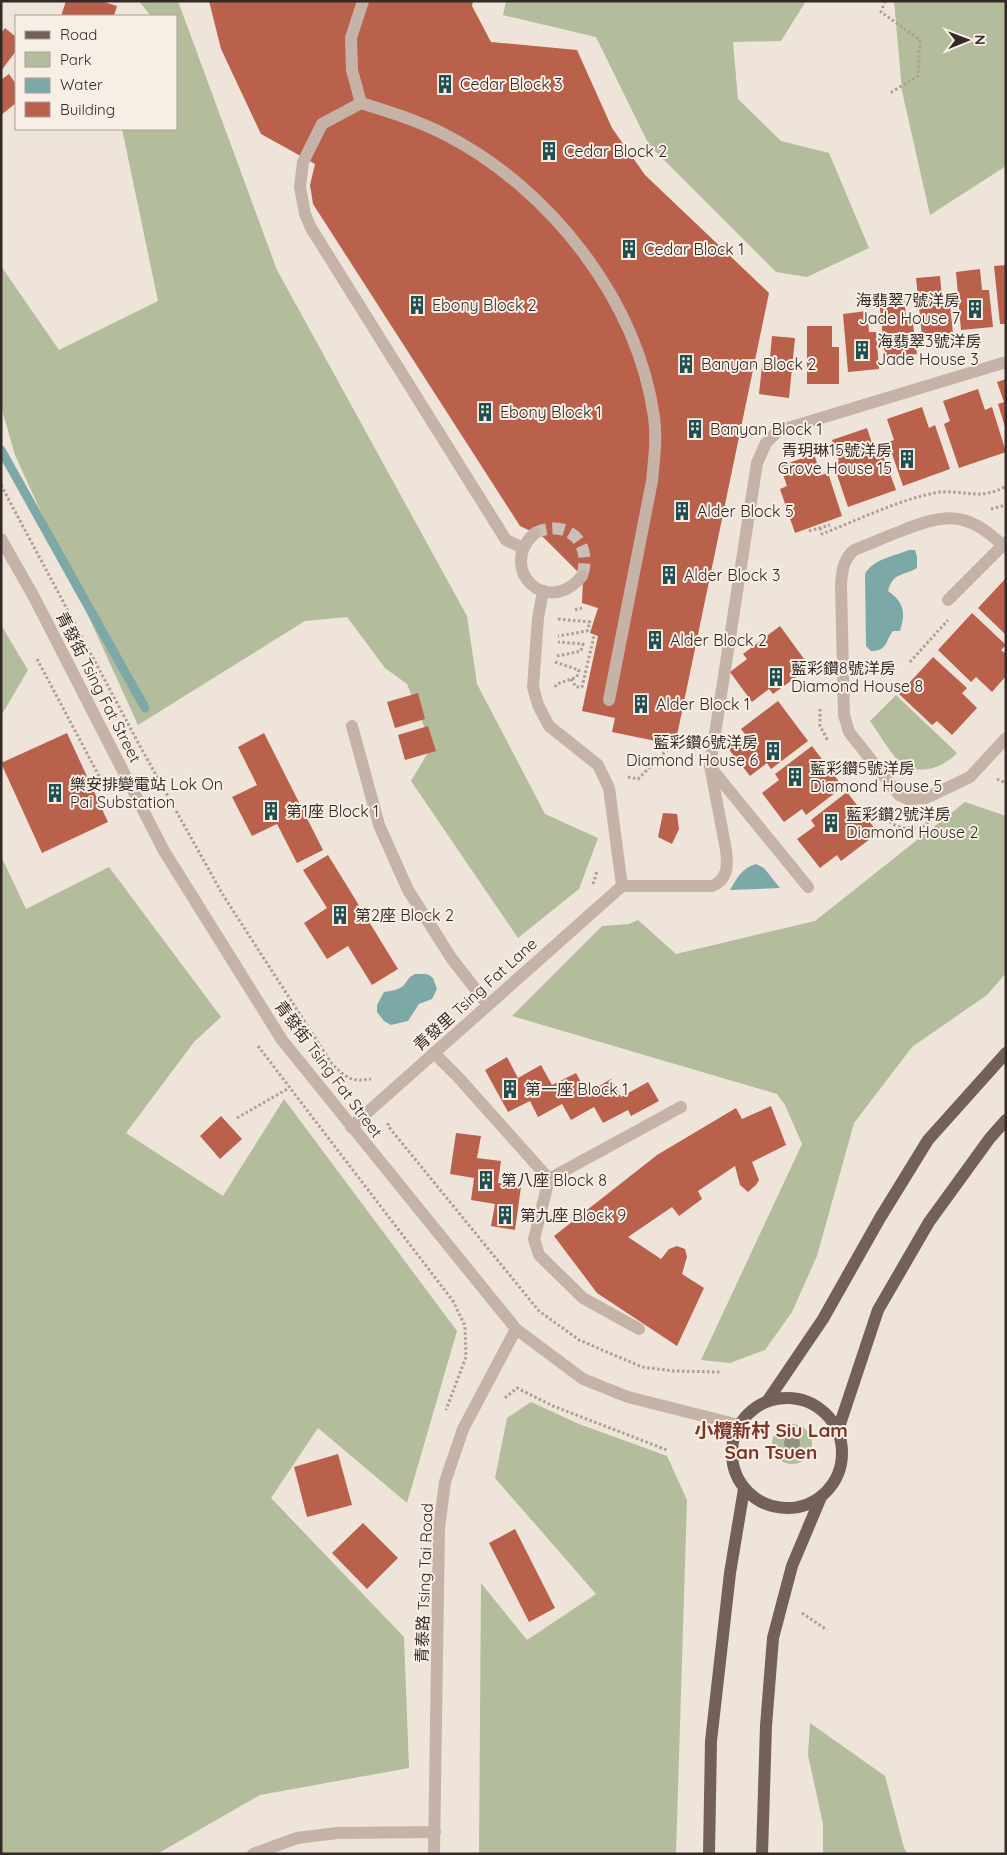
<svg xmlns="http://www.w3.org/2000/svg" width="1007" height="1855" font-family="Quicksand,'Noto Sans TC',sans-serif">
<rect width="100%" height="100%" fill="#efe4da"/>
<g fill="#b3bc9b">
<path d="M139,1h39l99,269 190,346 10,68 68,130 53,24 -19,51 -61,49 -107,-157 21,-35 -25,-62 -22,-16 -38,-51 -42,4 -167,104 -123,-270 -14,-49v-140l58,84 99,-49 -36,-172h54v-113h-25z"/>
<path d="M506,1h300l-25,40 -48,1 5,57 43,42 48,12 40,95 -62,29 -31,-5 -127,-127 -53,-108 -93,-22z"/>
<path d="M894,1h112v165l-76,49 -28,-124z"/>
<path d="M1,625l27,45 -27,46z"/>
<path d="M896,695l61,58c-14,15 -38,23 -56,10 -9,-7 -23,-31 -31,-42z"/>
<path d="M965,802l41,14v157l-19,22 -75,52 -58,76 -37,133 -25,56 -27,38 -35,13 -29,-3 101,-216 -17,-39 -8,-11 -265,-78 90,-90 27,-2 9,-4 38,34 139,-33z"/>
<path d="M1,856l25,53 83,-42 112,150 -27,25 -68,91 97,63 61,-97 173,232 -50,172 -89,-75 -47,70 133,139 5,131 -149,27 -103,59h-156z"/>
<path d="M531,1402l48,22 88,32 20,44 -11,354h-197l2,-271 46,57 69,-46 -101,-116 12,-60z"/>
<circle cx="792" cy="1444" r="20"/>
<path d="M810,1723l75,53 19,72 4,6h-85v-30l-15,-69z"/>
</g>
<g fill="#7ca9a8">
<path d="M909,550h6l2,7v11c-13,8 -24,4 -29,23 16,11 18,22 12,40h-7c-8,10 -5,20 -22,20l-5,-5 -1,-72c8,-15 29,-18 44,-24z"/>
<path d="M756,864l8,4 16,20 -50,2c7,-12 12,-22 26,-26z"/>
<path d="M415,974h10l4,1 4,3 4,11 -5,10 -13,5 -11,17 -17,4 -7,-4 -7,-9v-7l7,-13c6,-1 15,-2 20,-7 5,-6 3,-7 11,-11z"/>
</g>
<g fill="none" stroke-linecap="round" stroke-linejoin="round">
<path stroke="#7ca9a8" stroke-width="9" d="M1,450l144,258"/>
</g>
<g fill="#ba614c">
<path d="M66,1h35l16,5 -3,10h-53z"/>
<path d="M209,1h264l-1,5 19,36 86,8 35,78 33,47 124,118 -94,452 -63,-13 3,-14 -33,-7 16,-75 -8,-3 8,-25 -16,-5 1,-26 -40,-40 -23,-11 -207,-322 -3,-19 5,-21 -54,-30 -40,-85z"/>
<path d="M5,28l11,9v14l-15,20v-38z"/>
<path d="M9,74l7,10v19l-15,12v-35z"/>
<path d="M1006,265v59h-6l-6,-58z"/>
<path d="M980,269l2,21h7l4,37 -32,3 -5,-58z"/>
<path d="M940,276l2,21 7,-1 4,37 -31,3 -6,-58z"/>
<path d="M904,297l2,20h6l5,37 -32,3 -6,-58z"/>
<path d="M867,311l2,21h7l3,37 -31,3 -5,-58z"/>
<path d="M807,326h25v21h7v37h-32z"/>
<path d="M772,336l23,2 -6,60 -30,-4 4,-38 7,1z"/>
<path d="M1006,379v48h-1l-7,-23 6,-2 -7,-20z"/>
<path d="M978,389l7,21 7,-3 14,45 -47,16 -15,-44 6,-3 -7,-20z"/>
<path d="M922,407l7,21 6,-3 15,44 -47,17 -15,-44 6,-2 -7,-21z"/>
<path d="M867,428l7,21 6,-2 16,43 -48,17 -15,-44 6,-2 -7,-21z"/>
<path d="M814,454l7,21 7,-2 14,43 -47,17 -15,-44 7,-3 -7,-20z"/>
<path d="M1006,578v57l-28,-27z"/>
<path d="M972,613l34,32 -5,5 5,4v22l-14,16 -16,-15 -5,5 -33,-32z"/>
<path d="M780,626l30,41 -37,27 -4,-5 -17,13 -22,-30 17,-13 -4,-5z"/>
<path d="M933,657l34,31 -5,5 15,15 -25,27 -15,-14 -5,4 -33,-31z"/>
<path d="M418,693l7,26 -30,9 -8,-26z"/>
<path d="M778,701l30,40 -37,28 -4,-6 -17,13 -23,-29 18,-13 -4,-5z"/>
<path d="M428,726l8,25 -31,9 -7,-25z"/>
<path d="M67,733l41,89 -66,31 -41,-90z"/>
<path d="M264,733l59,117 -26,13 -20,-39 -25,12 -20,-39 25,-12 -19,-38z"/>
<path d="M812,746l31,41 -37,28 -4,-6 -18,13 -22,-29 17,-13 -4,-6z"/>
<path d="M847,792l31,41 -37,28 -4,-6 -17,13 -23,-29 18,-13 -4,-6z"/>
<path d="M663,813l14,1 2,15 -7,15 -14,-7z"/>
<path d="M328,855l70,114 -26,16 -24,-39 -21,13 -23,-36 23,-15 -24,-38z"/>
<path d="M507,1057l11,21 23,-13 11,20 24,-12 11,20 24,-14 10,18 27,-15 11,19 -28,15 -3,-6 -25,13 -9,-16 -23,13 -9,-16 -24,13 -8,-16 -22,11 -23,-42z"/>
<path d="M771,1106l15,39 -34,17 7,18 -3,5 -8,7 -8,-7 -5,-19 -37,25 4,8 -23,17 -7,-9 -44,30 33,22 8,-10 8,-3 8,3 2,8 -5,17 22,14 -27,58 -80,-53 -43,-57 103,-81 79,-47 6,11z"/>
<path d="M221,1116l21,23 -22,20 -20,-23z"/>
<path d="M456,1133l25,3 -4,22 24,3 -3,22 23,4 -6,43 -24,-4 4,-22 -24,-4 3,-22 -24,-4z"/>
<path d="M338,1454l14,51 -45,12 -13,-50z"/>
<path d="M363,1523l35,35 -31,31 -35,-36z"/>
<path d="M515,1529l40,79 -26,14 -40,-79z"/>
</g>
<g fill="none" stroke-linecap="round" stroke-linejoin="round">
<path stroke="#c9bfb6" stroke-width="12" stroke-dasharray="12 6" stroke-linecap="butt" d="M535,533c32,-15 58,9 47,43"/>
<g stroke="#b19d92" stroke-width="3" stroke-dasharray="2.5 2.5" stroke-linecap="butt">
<path d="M885,1l-4,11 39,28 -2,36 -28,17"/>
<path d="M1,485l140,263 82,147 109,169c15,14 18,18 39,15"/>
<path d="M991,509l15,-4"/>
<path d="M820,528l2,6c36,-14 74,-33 112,-41 27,-5 46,9 72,-7"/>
<path d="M809,531l21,-6"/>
<path d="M575,610l7,-2"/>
<path d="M558,619l32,3 -3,9 -29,5"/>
<path d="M557,656l24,-5 2,-7 -25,-2"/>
<path d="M37,659l62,117"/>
<path d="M555,662l24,8 -2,7 -20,7 -2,3"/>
<path d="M910,662l38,-42"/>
<path d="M571,679l5,8h6l12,-51"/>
<path d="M820,709v17l8,15"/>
<path d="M628,777l10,2 33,-33"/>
<path d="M997,779l9,4"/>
<path d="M881,809l11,15 11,4h18l10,-8"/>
<path d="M593,884l4,-13"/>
<path d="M258,1046l195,255 12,25 1,31 -20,53"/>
<path d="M237,1118l52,-30"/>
<path d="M388,1123v3l151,185 40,29 63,27 32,4 46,1"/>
<path d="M505,1398l12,-10 36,18 114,44"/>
<path d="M802,1613l25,17"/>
</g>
<g stroke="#c5b3a7" stroke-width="12">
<path d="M363,1l-12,37 1,32 9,33 -39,21 -19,38 -3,25 5,27 6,14 195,312 17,8"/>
<path d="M361,103c29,9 58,18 85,32 104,54 191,164 208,282 3,21 0,43 -2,64l-43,219"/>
<path d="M535,533c-39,35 12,86 47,43"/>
<path d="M1,539l33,58 130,254 118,189 234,289 67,50 45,18 111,28"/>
<path d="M1002,545c-35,-35 -59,-31 -101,-14 -16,6 -31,13 -47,19 -11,10 -12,21 -13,35l3,130 5,17 50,63 9,4 18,-1 44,-21 36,-39"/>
<path d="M543,591l-5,27 -5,69 5,18 11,21 49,39 11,23 13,98"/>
<path d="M948,600l58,-58"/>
<path d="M352,726l27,99 29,65 44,69 36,46"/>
<path d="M711,768l97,119"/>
<path d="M622,886h90c16,-6 16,-21 14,-36l-16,-84 47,-303 9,-20 12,-12 228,-69"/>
<path d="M434,1053l24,24 91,102 132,-72"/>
<path d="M351,1127l271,-241"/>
<path d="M549,1179l-15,60 5,16 44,43 56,31"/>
<path d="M253,1854l44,-16 40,-5 98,-1"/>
<path d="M434,1854l5,-326 6,-46 18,-53 53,-100"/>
</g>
<g stroke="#736159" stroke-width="12">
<circle cx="787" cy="1453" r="55"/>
<path d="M768,1400l55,-81 57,-101 48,-78 78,-87"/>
<path d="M838,1430l40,-120 51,-88 61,-84 16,-18"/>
<path d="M709,1854l2,-113 19,-168 14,-84"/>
<path d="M762,1854l4,-128 7,-88 19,-72 29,-69"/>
</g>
</g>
<circle fill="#91927b" cx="792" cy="1443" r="8"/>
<defs>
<g id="building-bare" transform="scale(1.5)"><path d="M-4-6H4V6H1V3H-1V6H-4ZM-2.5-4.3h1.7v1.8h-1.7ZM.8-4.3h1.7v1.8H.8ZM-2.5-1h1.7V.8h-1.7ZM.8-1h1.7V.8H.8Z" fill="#204f50" stroke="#f7eee6" stroke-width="2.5" paint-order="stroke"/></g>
</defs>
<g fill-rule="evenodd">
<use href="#building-bare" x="445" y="84"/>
<use href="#building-bare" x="549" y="151"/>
<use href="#building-bare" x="629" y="249"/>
<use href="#building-bare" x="417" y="305"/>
<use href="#building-bare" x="975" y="309"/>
<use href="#building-bare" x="862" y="350"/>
<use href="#building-bare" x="686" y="364"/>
<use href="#building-bare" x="485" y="412"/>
<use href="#building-bare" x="695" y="429"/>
<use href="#building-bare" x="907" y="459"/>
<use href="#building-bare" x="682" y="511"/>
<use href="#building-bare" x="669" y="575"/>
<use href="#building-bare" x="655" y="640"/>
<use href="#building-bare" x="776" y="677"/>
<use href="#building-bare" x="641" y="704"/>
<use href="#building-bare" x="773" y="751"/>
<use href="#building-bare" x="795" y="777"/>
<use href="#building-bare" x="55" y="793"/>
<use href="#building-bare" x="271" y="811"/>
<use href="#building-bare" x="831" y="823"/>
<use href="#building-bare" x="340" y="915"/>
<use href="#building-bare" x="510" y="1089"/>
<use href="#building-bare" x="486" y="1180"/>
<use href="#building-bare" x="505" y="1215"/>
</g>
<g text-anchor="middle" stroke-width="4" stroke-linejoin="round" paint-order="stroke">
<g font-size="16" fill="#332a27" stroke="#f7eee6" text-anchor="start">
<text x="460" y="90">Cedar Block 3</text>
<text x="564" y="157">Cedar Block 2</text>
<text x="644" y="255">Cedar Block 1</text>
<text x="960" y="306" text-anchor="end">海翡翠7號洋房<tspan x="960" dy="18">Jade House 7</tspan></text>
<text x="432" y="311">Ebony Block 2</text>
<text x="877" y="347">海翡翠3號洋房<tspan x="877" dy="18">Jade House 3</tspan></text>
<text x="701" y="370">Banyan Block 2</text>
<text x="500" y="418">Ebony Block 1</text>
<text x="710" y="435">Banyan Block 1</text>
<text x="892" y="456" text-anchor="end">青玥琳15號洋房<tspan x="892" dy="18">Grove House 15</tspan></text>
<text x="697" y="517">Alder Block 5</text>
<text x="684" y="581">Alder Block 3</text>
<text x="670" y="646">Alder Block 2</text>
<text x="791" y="674">藍彩鑽8號洋房<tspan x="791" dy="18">Diamond House 8</tspan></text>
<text x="656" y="710">Alder Block 1</text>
<text x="758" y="748" text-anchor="end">藍彩鑽6號洋房<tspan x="758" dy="18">Diamond House 6</tspan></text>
<text x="810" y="774">藍彩鑽5號洋房<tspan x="810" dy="18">Diamond House 5</tspan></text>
<text x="70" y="790">樂安排變電站 Lok On<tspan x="70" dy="18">Pai Substation</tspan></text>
<text x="286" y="817">第1座 Block 1</text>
<text x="846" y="820">藍彩鑽2號洋房<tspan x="846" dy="18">Diamond House 2</tspan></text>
<text x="355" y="921">第2座 Block 2</text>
<text x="525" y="1095">第一座 Block 1</text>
<text x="501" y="1186">第八座 Block 8</text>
<text x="520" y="1221">第九座 Block 9</text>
</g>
<g font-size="16" fill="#332a27" stroke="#f7eee6">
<text transform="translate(99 687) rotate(63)" y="6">青發街 Tsing Fat Street</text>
<text transform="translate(475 994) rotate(-42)" y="6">青發里 Tsing Fat Lane</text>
<text transform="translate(329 1069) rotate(53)" y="6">青發街 Tsing Fat Street</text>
<text transform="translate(424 1583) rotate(-88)" y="6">青泰路 Tsing Tai Road</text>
</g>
<g font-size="19" font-weight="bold" fill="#7a3727" stroke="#f7eee6">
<text x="771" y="1437">小欖新村 Siu Lam<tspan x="771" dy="22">San Tsuen</tspan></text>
</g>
</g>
<rect width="1007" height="1855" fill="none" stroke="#332a27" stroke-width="5"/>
<rect x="15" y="15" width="162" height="115" fill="#f7eee6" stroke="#a9a09a"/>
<rect x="25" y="31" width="25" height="8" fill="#736159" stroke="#a9a09a"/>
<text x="60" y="40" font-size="15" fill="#332a27">Road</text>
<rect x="25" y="52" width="25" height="15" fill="#b3bc9b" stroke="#a9a09a"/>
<text x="60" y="65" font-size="15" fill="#332a27">Park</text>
<rect x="25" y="78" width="25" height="15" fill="#7ca9a8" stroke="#a9a09a"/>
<text x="60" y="90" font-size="15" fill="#332a27">Water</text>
<rect x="25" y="102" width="25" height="15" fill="#ba614c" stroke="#a9a09a"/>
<text x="60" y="115" font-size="15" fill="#332a27">Building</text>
<g transform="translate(967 40) rotate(89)" stroke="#f7eee6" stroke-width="4" paint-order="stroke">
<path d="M0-4L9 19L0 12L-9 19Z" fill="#332a27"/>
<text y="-8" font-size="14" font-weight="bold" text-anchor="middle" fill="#332a27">N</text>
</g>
</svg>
